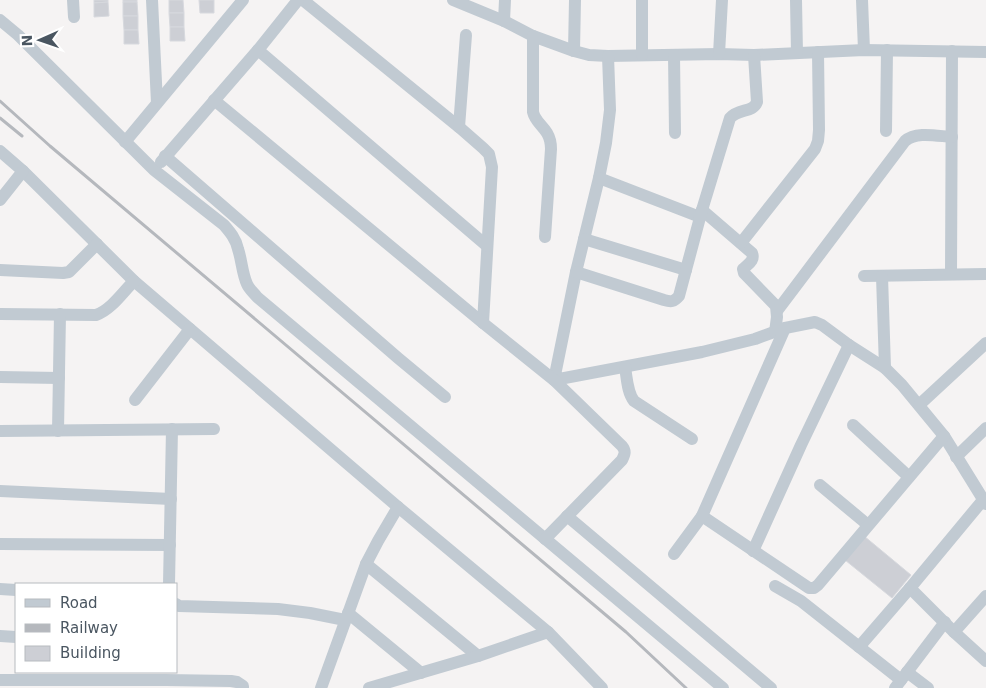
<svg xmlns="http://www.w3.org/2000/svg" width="986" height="688" font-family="'DejaVu Sans',sans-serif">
<rect width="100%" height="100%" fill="#f5f3f3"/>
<g fill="#cdcfd5" stroke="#d7d9de">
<path d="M94,0h14v2l-14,1z"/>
<rect x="123" y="0" width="14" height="2"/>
<path d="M169,0h14l1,13h-15z"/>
<path d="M199,0h15v13h-14z"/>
<path d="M108,2l1,14 -15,1v-14z"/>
<path d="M123,2h14l1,14h-15z"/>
<path d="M169,13h15v14h-14z"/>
<path d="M123,16h15v14h-14z"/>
<path d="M170,27h14l1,14h-15z"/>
<path d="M124,30h14l1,14h-15z"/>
<path d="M864,536l47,39 -19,23 -47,-38z"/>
</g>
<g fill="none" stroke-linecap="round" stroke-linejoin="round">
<g stroke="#c1cad2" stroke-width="12">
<path d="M73,0l1,17"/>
<path d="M152,0l5,103"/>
<path d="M303,0l156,127 24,21 6,6 3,13 -9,156"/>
<path d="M453,0l51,21 29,15 41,15 15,4 19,1 111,-2 35,1 110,-5 122,2"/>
<path d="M796,0l1,53"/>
<path d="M862,0l2,50"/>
<path d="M0,20l18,15 136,135 70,55c6,7 12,14 14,24 4,12 4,24 9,35 2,5 7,9 10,13l466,391"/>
<path d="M504,21l1,-21"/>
<path d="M533,36v76c2,9 9,13 14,21 3,5 4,11 4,16l-6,88"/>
<path d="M258,50l229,196"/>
<path d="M574,51l1,-51"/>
<path d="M719,54l3,-54"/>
<path d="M642,55v-55"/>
<path d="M674,55l1,78"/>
<path d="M608,56l2,54 -4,33 -7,35 -23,94 -22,108 148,-28 53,-13 30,-11 30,-6 7,3 27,20 36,23 17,17 42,51 42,68"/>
<path d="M214,100l269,223 71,57 68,66c4,5 3,8 0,14l-77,79"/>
<path d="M459,127l7,-92"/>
<path d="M886,131l1,-81"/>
<path d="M125,142l118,-142"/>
<path d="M0,151l23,20 111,110 264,226 150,125 54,56"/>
<path d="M165,156l233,202 47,39"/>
<path d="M161,162l97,-112 40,-50"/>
<path d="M599,178l101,39"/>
<path d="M0,200l23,-29"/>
<path d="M702,210l50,43c3,8 -4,11 -9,16l1,4 32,33 1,11 -2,15"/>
<path d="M584,239l102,31"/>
<path d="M741,243l74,-94 3,-8 1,-11 -1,-78"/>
<path d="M0,270l63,3 6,-1 28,-28"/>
<path d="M576,272l88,28c7,2 10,2 15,-4l23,-86 28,-92c9,-10 23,-5 27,-16l-3,-47"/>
<path d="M951,274l1,-223"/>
<path d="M864,276l122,-2"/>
<path d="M882,276l3,92"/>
<path d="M777,311l128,-170c11,-10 32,-5 47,-4"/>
<path d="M0,314l96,1c15,-5 27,-23 38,-34"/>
<path d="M625,367c2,11 2,25 9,34l58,38"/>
<path d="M0,377l59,1"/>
<path d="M135,400l55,-71"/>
<path d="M919,405l67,-62"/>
<path d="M853,425l56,52"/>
<path d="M0,431l214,-2"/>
<path d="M58,431l2,-117"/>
<path d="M956,457l30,-29"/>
<path d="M820,485l48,40"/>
<path d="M0,491l171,8"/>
<path d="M567,516l204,172"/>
<path d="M702,516l107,72h5l4,-3 126,-149"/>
<path d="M0,544l170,1"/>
<path d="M753,551l48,-106 48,-100"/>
<path d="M674,554l28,-38 83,-188"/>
<path d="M366,564l112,92"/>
<path d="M169,584l3,-155"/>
<path d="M775,586l26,15 100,79"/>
<path d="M910,588l44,44 32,29"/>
<path d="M0,589l16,1"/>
<path d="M176,604l3,2 99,3 32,4 35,7"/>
<path d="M348,613l73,60"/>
<path d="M954,632l32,-36"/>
<path d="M0,636l16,1"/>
<path d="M859,647l51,-59 73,-88"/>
<path d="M907,672l21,16"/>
<path d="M0,680h166l65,1 6,1 6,4v2"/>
<path d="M321,688l45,-124 12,-23 20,-34"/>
<path d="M369,688l109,-32 70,-24"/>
<path d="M895,688l50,-66"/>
</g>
<g stroke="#b5b8bd" stroke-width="3">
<path d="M0,101l50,45 576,486 60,56"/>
<path d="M0,118l22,18"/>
</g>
</g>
<rect x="15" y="583" width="162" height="90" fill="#ffffff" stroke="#b7bbc0"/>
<rect x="25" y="599" width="25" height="8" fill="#c1cad2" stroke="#b7bbc0"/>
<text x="60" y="608" font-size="15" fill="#4a5661">Road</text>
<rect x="25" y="624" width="25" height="8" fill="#b5b8bd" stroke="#b7bbc0"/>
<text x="60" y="633" font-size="15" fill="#4a5661">Railway</text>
<rect x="25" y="646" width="25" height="15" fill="#cdcfd5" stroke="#b7bbc0"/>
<text x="60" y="658" font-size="15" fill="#4a5661">Building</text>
<g transform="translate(40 40) rotate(268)" stroke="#ffffff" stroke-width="4" paint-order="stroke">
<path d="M0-4L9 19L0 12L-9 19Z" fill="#4a5661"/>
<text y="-8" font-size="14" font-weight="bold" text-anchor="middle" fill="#4a5661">N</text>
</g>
</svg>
